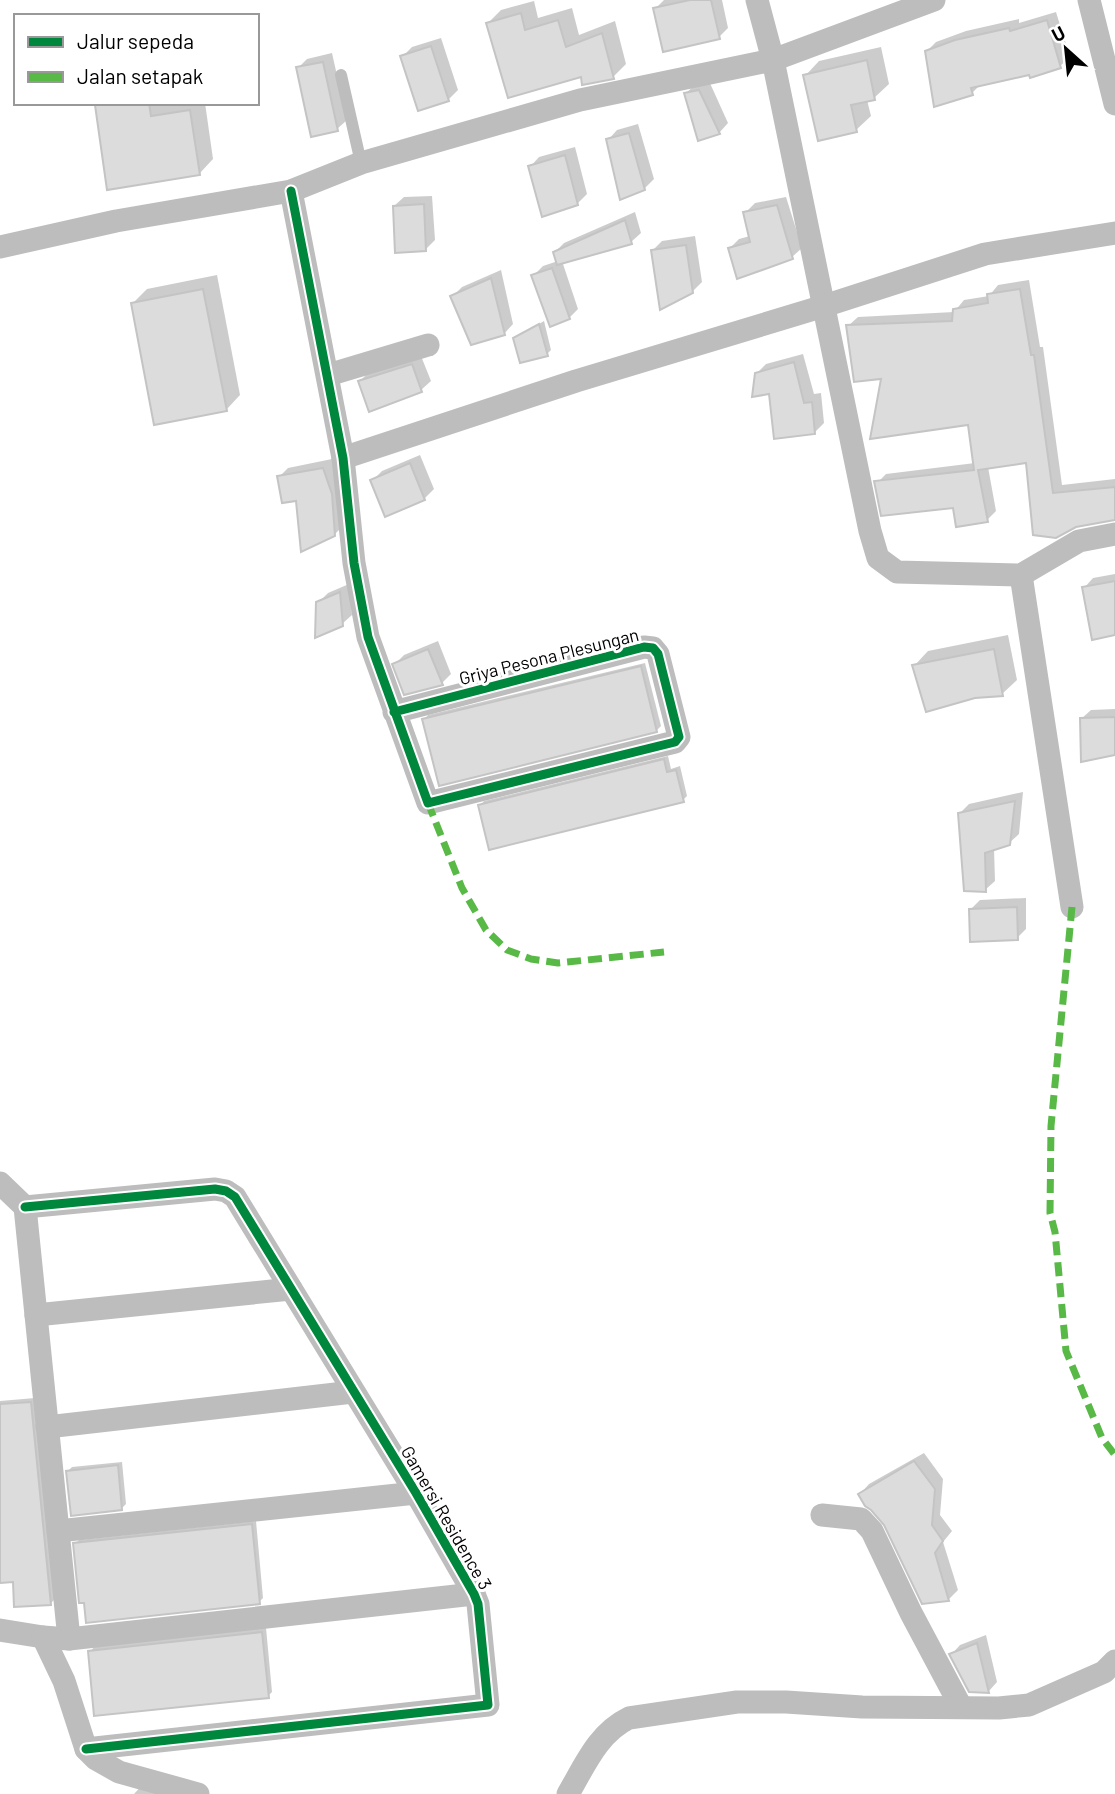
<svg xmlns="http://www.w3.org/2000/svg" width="1115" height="1794" font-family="Barlow,sans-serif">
<rect width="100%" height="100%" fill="#fff"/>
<g fill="#0003">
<path d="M664,0h58l6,28 -9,9 -64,-28z"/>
<path d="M534,1l4,17 34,-10 7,27 36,-14 11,43 -13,13 -31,-2 -94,-52 13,-13z"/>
<path d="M1056,12l14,45 -10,9 -78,17 -10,10 -45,-42 9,-9 30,-11 53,-12v4z"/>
<path d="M441,38l17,52 -10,10 -46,-43 10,-10z"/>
<path d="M881,47l8,37 -15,14 -7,2 4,16 -15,14 -51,-54 14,-15z"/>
<path d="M332,53l15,67 -10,9 -39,-61 9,-9z"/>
<path d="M709,81l19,42 -9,10 -33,-40 10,-9z"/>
<path d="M99,103h106l8,56 -14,15 -103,-68z"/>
<path d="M638,124l16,55 -10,10 -36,-49 9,-10z"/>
<path d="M575,147l12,47 -10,10 -47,-37 9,-10z"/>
<path d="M432,196l3,44 -10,10 -31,-44 10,-9z"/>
<path d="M786,197l16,51 -10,9 -62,-9 9,-9 11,-3 -5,-23 10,-10z"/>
<path d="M635,212l6,21 -10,9 -69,19 16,48 -9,9 -36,-42 10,-10 15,-5 -3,-9 9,-9z"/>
<path d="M695,236l7,46 -10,10 -39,-42 9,-9z"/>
<path d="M501,270l12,54 -9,10 -52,-37 10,-10z"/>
<path d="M217,275l23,120 -14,15 -93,-107 14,-14z"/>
<path d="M1029,280l11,67h3l19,138 53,-6v40l-39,7 -48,-65 -40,6 8,44 -9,9 -33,-13 -78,-23 10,-10 89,-11 -6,-40 -86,-46 -35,-51 10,-9 96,-5 10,-12 25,-4 9,-11z"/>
<path d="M544,321l7,29 -4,4 -32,-16z"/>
<path d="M803,354l11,40 7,-1 3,30 -9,9 -45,-40 -13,-19 9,-9z"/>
<path d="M421,356l10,25 -10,9 -61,-9 9,-9z"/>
<path d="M420,455l14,34 -10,10 -52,-18 10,-10z"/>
<path d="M332,459l12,66 -10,10 -55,-58 9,-9z"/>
<path d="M1115,574v60l-31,-46 9,-10z"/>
<path d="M349,584l3,31 -10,9 -24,-21 10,-10z"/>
<path d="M1008,635l9,45 -15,14 -88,-28 14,-15z"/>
<path d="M438,641l13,33 -9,9 -47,-19 9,-9z"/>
<path d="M645,663l16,63 -4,4 -233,-10 4,-5z"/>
<path d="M1115,709v45l-34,-35 10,-9z"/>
<path d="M668,756l3,13 9,-3 7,30 -4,4 -203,6 4,-5z"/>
<path d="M1023,792l-4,42 -10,9 -15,5 1,33 -10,9 -25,-77 9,-9z"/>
<path d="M1026,898v31l-9,9 -46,-29 9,-9z"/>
<path d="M35,1398l20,201 -4,4 -37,-22h-14v-180z"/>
<path d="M924,1453l19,26 -3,36 12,16 -9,11 15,48 -9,9 -26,3 -37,-78 -26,-30 9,-10z"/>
<path d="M122,1462l4,42 -4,4 -54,-37 4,-4z"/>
<path d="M256,1521l7,77 -4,4 -184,-58 4,-4z"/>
<path d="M266,1628l6,64 -4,4 -178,-44 4,-5z"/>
<path d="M986,1635l11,47 -9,10 -37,-37 9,-10z"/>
<path d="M145,1782l28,12h-39z"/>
</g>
<g fill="#dcdcdc" stroke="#c4c4c4" stroke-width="2">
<path d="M690,0h21l9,39 -57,13 -10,-44z"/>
<path d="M521,13l4,17 33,-10 8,27 36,-14 12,46 -32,6 -1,-8 -73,21 -22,-75z"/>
<path d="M1047,20l14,48 -31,10 -1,-3 -58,13 2,7 -39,12 -9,-56 30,-11 54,-12 1,3z"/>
<path d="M431,46l18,55 -31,10 -18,-55z"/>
<path d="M867,60l8,40 -24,5 6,27 -39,9 -15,-66z"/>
<path d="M323,62l15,69 -27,6 -15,-70z"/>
<path d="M699,90l21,44 -22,7 -14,-48z"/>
<path d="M107,103h42l2,13 39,-6 10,65 -93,15 -12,-85z"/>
<path d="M629,133l16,57 -25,10 -14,-61z"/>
<path d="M565,155l13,50 -36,12 -14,-51z"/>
<path d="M424,204l2,47 -31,2 -2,-47z"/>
<path d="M777,205l16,54 -56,20 -9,-31 22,-6 -7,-30z"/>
<path d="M625,220l7,24 -75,21 -4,-13z"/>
<path d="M686,245l7,48 -33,17 -9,-60z"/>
<path d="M552,268l18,51 -20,8 -19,-52z"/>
<path d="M491,278l14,57 -34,10 -21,-49z"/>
<path d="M203,289l24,122 -73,14 -23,-122z"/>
<path d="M1020,289l11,66h3l19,138 62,-6v33l-39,7 -20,11 -23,-3 -7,-72 -48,7 10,52 -32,5 -3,-19 -72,8 -7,-35 100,-11 -6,-45 -98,14 11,-60 -27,3 -8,-57 106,-4 1,-12 35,-6 -1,-9z"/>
<path d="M539,324l9,32 -28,7 -7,-25z"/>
<path d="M794,362l10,41 8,-1 3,32 -41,5 -5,-45 -17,3 3,-24z"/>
<path d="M412,364l10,28 -53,20 -11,-31z"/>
<path d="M410,463l15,37 -40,17 -15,-37z"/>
<path d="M323,468l9,26 3,42 -34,16 -5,-51 -14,2 -5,-27z"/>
<path d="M1115,581v54l-23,5 -10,-53z"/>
<path d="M340,592l3,34 -28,12 1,-36z"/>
<path d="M428,649l15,36 -39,10 -12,-31z"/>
<path d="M994,649l9,47 -28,2 -49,14 -14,-47z"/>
<path d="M641,666l16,66 -218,54 -17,-67z"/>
<path d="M1115,717v38l-34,7 -1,-44z"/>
<path d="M664,759l3,13 9,-2 8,32 -195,48 -11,-45z"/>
<path d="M1015,801l-5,44 -25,8 1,39 -22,-1 -6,-78z"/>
<path d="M1017,907l1,33 -48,2 -1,-33z"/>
<path d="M31,1402l20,203 -37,2 -1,-25 -13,1v-179z"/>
<path d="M914,1461l21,28 -3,36 11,16 -8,12 14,48 -27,3 -38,-79 -13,-15 -6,-4 -7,-12z"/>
<path d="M118,1465l4,45 -51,6 -5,-45z"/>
<path d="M252,1524l8,80 -174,19 -2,-20h-5l-6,-60z"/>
<path d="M262,1632l7,66 -175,18 -6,-65z"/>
<path d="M977,1643l12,50 -20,-1 -20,-38z"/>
</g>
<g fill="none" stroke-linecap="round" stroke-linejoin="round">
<path stroke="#bdbdbd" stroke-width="12" d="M341,75l20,88"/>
<g stroke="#bdbdbd" stroke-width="23">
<path d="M757,0l16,60 97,471 8,27 19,14 124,3 58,-34 36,-7"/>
<path d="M1089,0l26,104"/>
<path d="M291,191l52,267 11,105 14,74 60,166 247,-61 4,-5 -21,-83 -5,-6 -9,-1 -250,65"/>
<path d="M0,247l116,-26 175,-30 70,-28 219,-63 193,-40 161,-60"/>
<path d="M328,375l100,-30"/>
<path d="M343,458l233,-77 248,-75 161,-52 130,-21"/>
<path d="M1021,575l51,332"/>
<path d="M0,1183l25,24 44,432"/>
<path d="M25,1207l190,-18 11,2 9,6 181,296 58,101 4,10 10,101 -402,44"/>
<path d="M36,1315l255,-26"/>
<path d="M47,1427l306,-35"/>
<path d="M822,1515l39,4 11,12 39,82 50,94"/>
<path d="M58,1531l358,-38"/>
<path d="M0,1630l43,7 26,2 405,-45"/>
<path d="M43,1637l21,44 22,68 10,10 23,13 79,22"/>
<path d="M568,1794c17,-29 30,-61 61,-76l108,-16h49l76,5 137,1 30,-3 75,-33 11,-11"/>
</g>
<g stroke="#58b947" stroke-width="7" stroke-dasharray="14 7" stroke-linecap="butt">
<path d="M428,803l34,85 24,42 21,20 24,9 27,4 106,-11"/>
<path d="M1072,907l-21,219 -1,87 5,19 11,119 36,87 13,17"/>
</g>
<g stroke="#fff" stroke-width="13">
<g id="cycleway">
<path d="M291,191l52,267 11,105 14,74 60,166 247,-61 4,-5 -21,-83 -5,-6 -9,-1 -250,65"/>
<path d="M25,1207l190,-18 11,2 9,6 181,296 58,101 4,10 10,101 -402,44"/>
</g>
</g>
<use href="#cycleway" stroke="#00873e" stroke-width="9"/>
</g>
<g text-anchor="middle" stroke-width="6" stroke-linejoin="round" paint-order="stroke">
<g font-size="18" fill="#000" stroke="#fff">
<text transform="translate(549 657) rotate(-14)" y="6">Griya Pesona Plesungan</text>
<text transform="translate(446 1518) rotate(60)" y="6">Gamersi Residence 3</text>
</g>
</g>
<rect x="14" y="14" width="245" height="91" fill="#ffffff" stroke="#999999" stroke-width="2"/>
<rect x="28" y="37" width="35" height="10" fill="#00873e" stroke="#999999" stroke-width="2"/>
<text x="77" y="49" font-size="21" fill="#000000">Jalur sepeda</text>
<rect x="28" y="72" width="35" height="10" fill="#58b947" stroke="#999999" stroke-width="2"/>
<text x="77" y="84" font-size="21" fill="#000000">Jalan setapak</text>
<g transform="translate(1066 49) rotate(333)" stroke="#ffffff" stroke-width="5" paint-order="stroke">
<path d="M0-5L12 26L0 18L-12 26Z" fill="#000000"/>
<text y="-10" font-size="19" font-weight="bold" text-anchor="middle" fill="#000000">U</text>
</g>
</svg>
